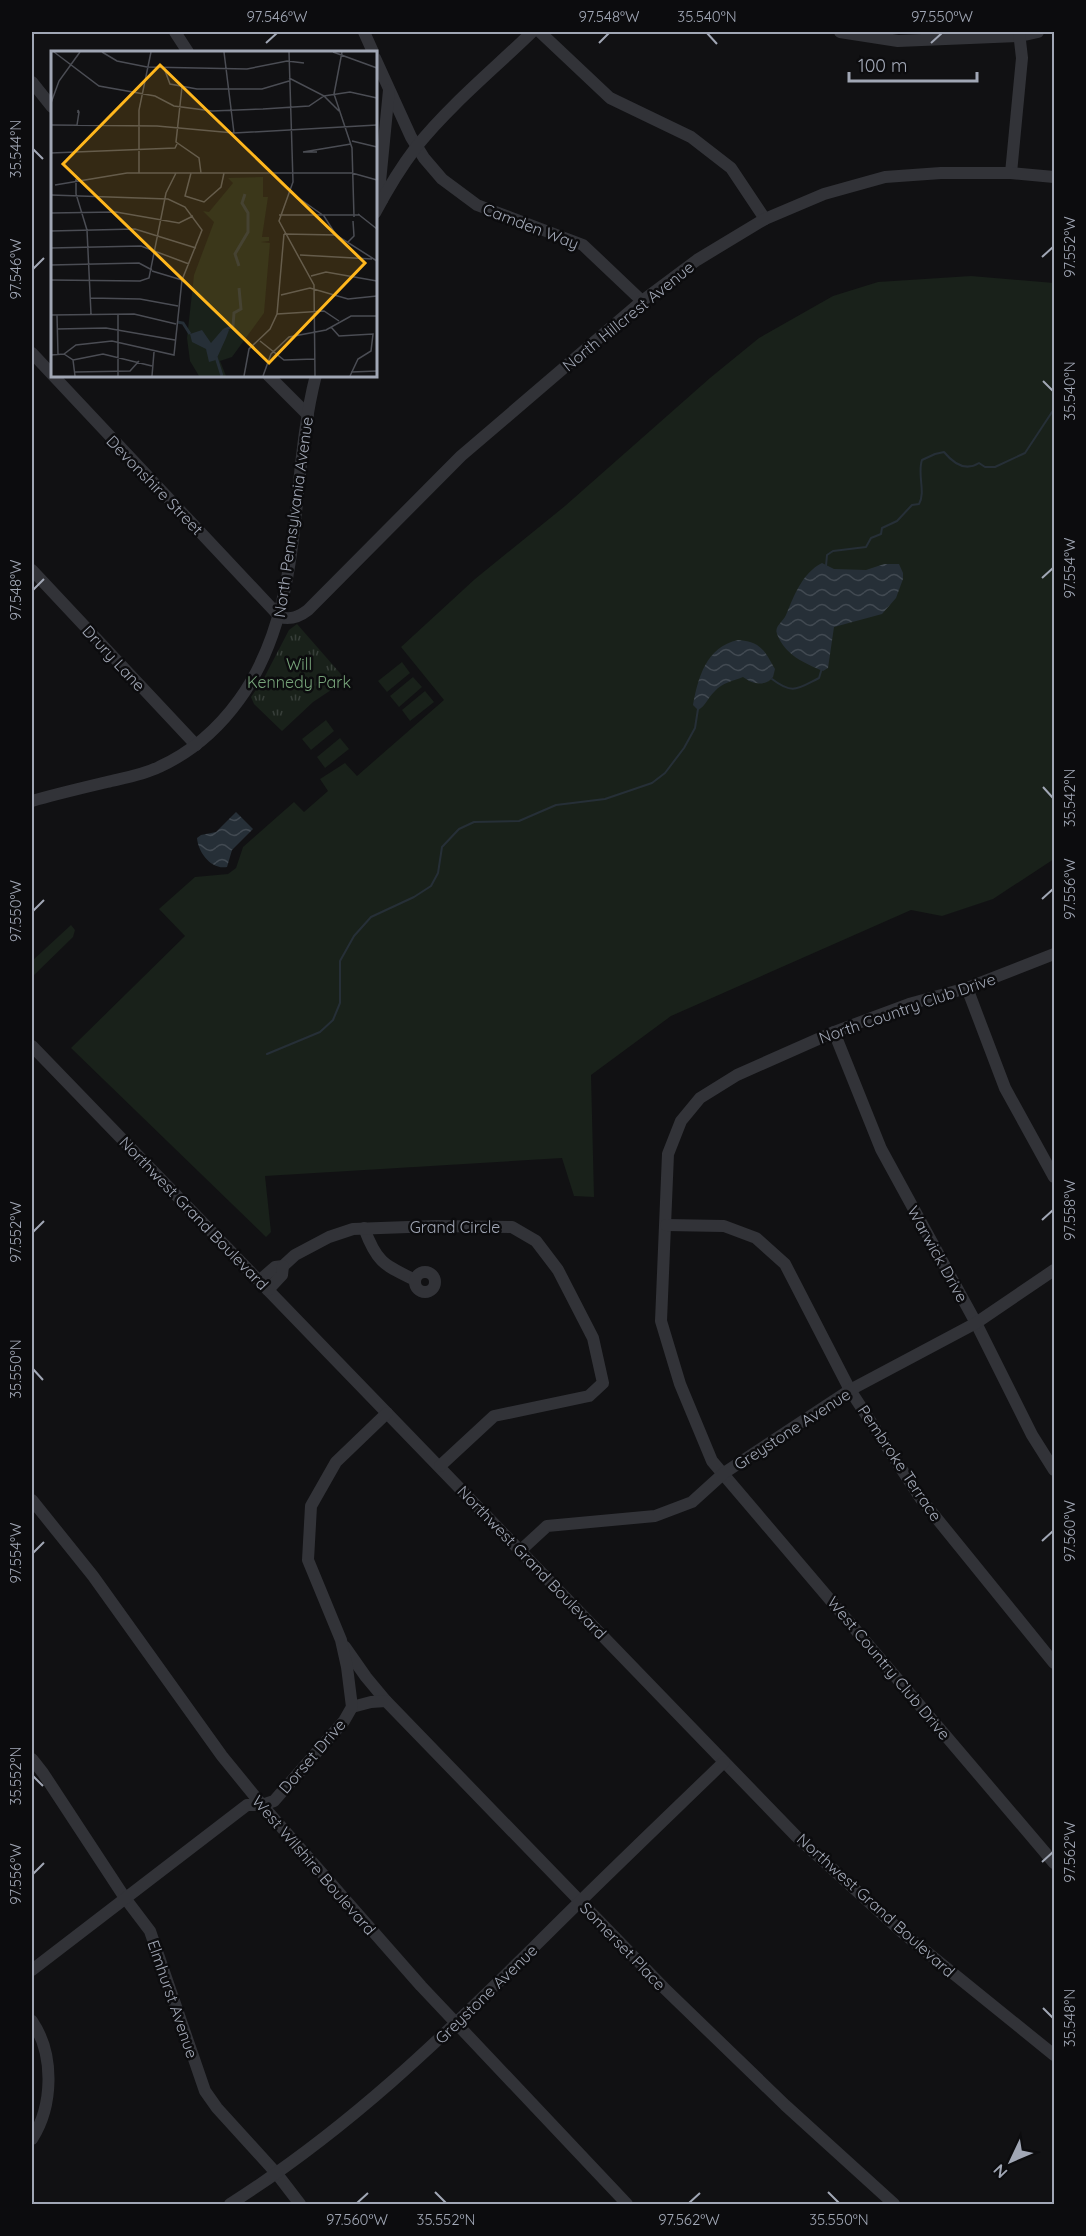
<svg xmlns="http://www.w3.org/2000/svg" width="1086" height="2236" font-family="Quicksand,sans-serif">
<defs>
<pattern id="park-tufts" width="24" height="20" patternUnits="userSpaceOnUse" patternTransform="scale(1.5)"><rect width="24" height="20" fill="#19211a"/><path d="M3 7l-1-3M5 7V3M7 7l1-3M15 17l-1-3M17 17v-4M19 17l1-3" fill="none" stroke="#373e39"/></pattern>
<pattern id="water-waves" width="16" height="10" patternUnits="userSpaceOnUse" patternTransform="scale(1.5)"><rect width="16" height="10" fill="#262f37"/><path d="M0 5q4-4 8 0t8 0" fill="none" stroke="#424a52"/></pattern>
</defs>
<rect width="100%" height="100%" fill="#111113"/>
<g fill="#19211a">
<path d="M971,276l83,7v576l-61,40 -51,17 -31,-6 -240,106 -80,59 3,122 -20,-1 -12,-38 -297,18 6,56 -5,5 -195,-189 114,-112 -26,-27 36,-32 33,-3 8,-6 7,-21 51,-45 10,10 24,-21 -8,-12 25,-16 12,13 87,-76 -43,-53 74,-68 90,-73 145,-128 49,-40 74,-42 45,-14z"/>
<path d="M402,662l8,11 -23,19 -9,-11z"/>
<path d="M413,677l9,10 -23,20 -9,-11z"/>
<path d="M425,691l9,11 -24,19 -8,-11z"/>
<path d="M326,720l8,11 -23,19 -9,-11z"/>
<path d="M340,738l9,11 -24,19 -8,-11z"/>
<path d="M71,925l4,5 -2,7 -41,40v-16z"/>
</g>
<path fill="url(#park-tufts)" d="M297,624l49,56 -33,22 -31,29 -28,-27 -3,-7 13,-19 25,-48z"/>
<g fill="url(#water-waves)">
<path d="M822,563l12,6 32,1 18,-6h15l4,9v6l-7,19 -14,16 -48,13 -6,41 -5,3c-19,-8 -38,-16 -46,-37 -3,-8 6,-12 9,-19 8,-19 16,-42 36,-52z"/>
<path d="M738,640c23,2 26,10 37,29l-2,8c-8,10 -21,7 -30,0 -10,4 -21,6 -28,14 -7,6 -9,15 -17,19l-5,-5c5,-27 13,-58 45,-65z"/>
<path d="M236,812l17,17 -21,21 -5,17c-16,3 -29,-15 -30,-29l4,-3 15,-3z"/>
</g>
<g fill="none" stroke-linecap="round" stroke-linejoin="round">
<g stroke="#262f37" stroke-width="2">
<path d="M826,566l1,-11 6,-4 33,-4 5,-9 10,-4 1,-6 15,-7 15,-16 7,-1c7,-12 -2,-30 3,-44l13,-6 9,-2c9,11 21,20 35,11l6,4h10l30,-14 29,-44"/>
<path d="M772,679c21,16 25,10 47,-1l3,-10"/>
<path d="M267,1054l53,-22 13,-12 7,-17v-42l14,-25 17,-19 43,-20 17,-11 7,-13 4,-26 17,-18 15,-7 45,-1 37,-16 49,-6 47,-16 13,-10 19,-25 11,-20 3,-19"/>
</g>
<g stroke="#323338" stroke-width="12">
<path d="M175,32l13,20"/>
<path d="M364,32l9,20"/>
<path d="M540,32l70,66 81,39 40,31 34,51"/>
<path d="M840,32l58,9 122,-5 18,-4"/>
<path d="M375,58l36,79 13,21 18,21 35,26 106,40 59,56"/>
<path d="M32,82l20,25"/>
<path d="M1011,173l11,-115 -3,-26"/>
<path d="M382,200l-2,-18 9,-92"/>
<path d="M375,213c12,-23 26,-46 42,-67 34,-42 77,-77 115,-114"/>
<path d="M32,353l248,264"/>
<path d="M268,375l40,40"/>
<path d="M32,570l164,175"/>
<path d="M280,617c11,3 19,0 28,-7l153,-154 181,-155 55,-41 68,-41 59,-25 61,-17 56,-4h70l43,4"/>
<path d="M32,801c24,-7 50,-13 75,-19 17,-4 36,-7 52,-15 33,-15 59,-38 80,-67 68,-94 49,-217 77,-325"/>
<path d="M1054,954l-87,34 -58,16 -75,28 -97,43 -37,23 -19,23 -13,33 -7,167 19,63 32,77 342,402"/>
<path d="M967,988l38,100 49,89"/>
<path d="M834,1032l47,117 95,174 56,112 22,35"/>
<path d="M32,1046l764,790 106,96 152,123"/>
<path d="M666,1225l58,1 32,12 29,26 65,126 71,109 133,164"/>
<path d="M364,1228c13,35 20,37 51,52"/>
<circle cx="425" cy="1282" r="10"/>
<path d="M259,1281l16,-14 8,-1 12,-11 34,-18 24,-8 83,-3 76,1 24,14 22,29 35,68 10,45 -14,13 -95,20 -54,50"/>
<path d="M268,1290l14,-15 1,-9"/>
<path d="M32,1500l61,76 129,180 40,49 159,181 206,218"/>
<path d="M521,1550l26,-24 108,-10 37,-14 32,-29 126,-83 126,-67 78,-53"/>
<path d="M345,1647l21,30 20,24"/>
<path d="M352,1707l19,-5 15,-1 278,287 121,117 109,99"/>
<path d="M32,1759l11,14 82,125 25,33 55,160 12,17 60,66 23,30"/>
<path d="M32,1970l215,-165h15l12,-4 70,-80 8,-14 -5,-40 -6,-27 -33,-80 3,-54 25,-44 51,-49"/>
<path d="M32,2021c23,34 21,85 0,118"/>
<path d="M230,2204c117,-74 210,-164 308,-261 61,-61 124,-121 186,-181"/>
</g>
</g>
<path fill="none" stroke="#a1a7b5" stroke-width="2" d="M707,33l10,11M266,43l11,-10M599,43l10,-10M931,43l11,-10M33,149l10,10M1042,257l11,-10M33,269l11,-11M1043,381l10,10M1042,578l11,-10M33,590l11,-11M1043,787l10,11M1042,899l11,-10M33,911l11,-11M1042,1220l11,-10M33,1232l11,-11M33,1369l10,11M1042,1541l11,-10M33,1553l11,-11M33,1776l10,10M1042,1862l11,-10M33,1874l11,-11M1043,2008l10,10M435,2192l11,11M828,2192l11,11M357,2203l11,-10M689,2203l11,-10"/>
<g text-anchor="middle" stroke-width="5" stroke-linejoin="round" paint-order="stroke">
<g font-size="16" fill="#a1a7b5" stroke="#0c0c0e">
<text transform="translate(531 226) rotate(21)" y="6">Camden Way</text>
<text transform="translate(628 316) rotate(-39)" y="6">North Hillcrest Avenue</text>
<text transform="translate(155 485) rotate(46)" y="6">Devonshire Street</text>
<text transform="translate(293 517) rotate(-82)" y="6">North Pennsylvania Avenue</text>
<text transform="translate(114 658) rotate(47)" y="6">Drury Lane</text>
<text transform="translate(907 1008) rotate(-19)" y="6">North Country Club Drive</text>
<text transform="translate(194 1213) rotate(46)" y="6">Northwest Grand Boulevard</text>
<text x="455" y="1233">Grand Circle</text>
<text transform="translate(938 1254) rotate(61)" y="6">Warwick Drive</text>
<text transform="translate(792 1429) rotate(-33)" y="6">Greystone Avenue</text>
<text transform="translate(900 1463) rotate(56)" y="6">Pembroke Terrace</text>
<text transform="translate(532 1562) rotate(46)" y="6">Northwest Grand Boulevard</text>
<text transform="translate(889 1668) rotate(50)" y="6">West Country Club Drive</text>
<text transform="translate(312 1756) rotate(-49)" y="6">Dorset Drive</text>
<text transform="translate(314 1865) rotate(49)" y="6">West Wilshire Boulevard</text>
<text transform="translate(876 1905) rotate(42)" y="6">Northwest Grand Boulevard</text>
<text transform="translate(623 1946) rotate(46)" y="6">Somerset Place</text>
<text transform="translate(486 1994) rotate(-44)" y="6">Greystone Avenue</text>
<text transform="translate(173 1999) rotate(71)" y="6">Elmhurst Avenue</text>
</g>
<g font-size="16" fill="#76a279" stroke="#0c0c0e">
<text x="299" y="670">Will<tspan x="299" dy="18">Kennedy Park</tspan></text>
</g>
</g>
<g transform="translate(51 51)">
<rect width="326" height="326" fill="#111113"/>
<path d="M212,126v20h5l-6,40h7v4l-8,1 9,1 -6,70 -32,44 -12,4 6,15h-27l-9,-15 -3,-23 7,-63 20,-53 -11,-11 6,1 24,-29 -5,-5z" fill="#19211a"/>
<path d="M172,278l6,1 -3,8 -10,22 -7,2 -3,-13 -14,-7 -2,-8 12,-4 9,13z" fill="#262f37"/>
<path fill="none" stroke="#262f37" stroke-width="3" d="M188,215l-4,-12 13,-22v-19l-6,-10 3,-9M126,271l6,1 7,11M173,279l9,-4 1,-13 7,-4 -2,-21M165,306l6,19"/>
<path fill="none" stroke="#4b4d54" stroke-width="1.5" d="M3,1l45,34 56,10 19,10 38,5 51,-2 46,-3 15,-10 15,15M51,1l15,9 30,6 100,2 40,-8 17,2M173,1l10,81M238,1l4,130 -14,39 35,64 1,91M282,1l44,16M291,1l-8,42 18,54 2,69M113,17l6,16 27,5h65l27,-8M238,27l35,18 26,-4 27,6M131,36l-6,55 23,16 2,15M0,52l8,-22 21,-29M0,74l106,1 77,7 143,-8M26,74l2,-13 -1,-2v3M301,90l25,6M266,101h-14l48,-8M0,102l124,-5 2,-4M88,122v-63l12,-58M140,122l-6,23 19,6 17,-15 3,-14M25,128v15l11,36 4,84M4,134l72,-12h225l25,7M239,141l34,24 12,19 41,26M0,144l117,4 17,8 17,23 -20,50 -8,75 -62,-14 -36,4 -12,9 -13,1M0,162l65,-1 63,11 14,-7M307,163l19,15M228,164h81M0,180l84,-2 61,19M233,183l52,1M297,191l6,-6 -1,-15M0,197l90,-2 48,18M249,204l72,4M0,214l88,-2 13,7M101,220l30,9M260,225l15,-4 51,9M0,229l89,1 9,-3 17,-85 10,-20M230,244l29,-7 38,11 29,-3M39,247l50,1 38,7M226,263l47,-3 15,10M0,264l83,-1 42,10M6,264l1,40M280,276l8,9 34,-2 -2,17 -13,8 -8,17M6,278l49,-1 69,12M209,290l24,19 31,-1M13,303l9,6 2,16M22,309l30,-6 49,12M24,321l55,-1 9,-10M300,321l26,-1M67,325v-62M101,325l2,-24M193,325l5,-27 21,-20 7,-15 7,-80M212,325l8,-22 18,-17 37,-7 25,-14h26"/>
<path fill="#ffb71d" fill-opacity="0.15" stroke="#ffb71d" stroke-width="3" d="M109,14l205,198 -96,100 -206,-199z"/>
<rect width="326" height="326" fill="none" stroke="#a1a7b5" stroke-width="3"/>
</g>
<rect width="1086" height="2236" fill="none" stroke="#0c0c0e" stroke-width="66"/>
<g transform="translate(1011 2161) rotate(226)" stroke="#0c0c0e" stroke-width="4.5" paint-order="stroke">
<path d="M0-4.5L10 22L0 15L-10 22Z" fill="#a1a7b5"/>
<text y="-9" font-size="16" font-weight="bold" text-anchor="middle" fill="#a1a7b5">N</text>
</g>
<path d="M849 72v9h128v-9" fill="none" stroke="#a1a7b5" stroke-width="3"/>
<text x="858" y="72" font-size="18" fill="#a1a7b5" stroke="#0c0c0e" stroke-width="4.5" paint-order="stroke">100 m</text>
<rect x="33" y="33" width="1020" height="2170" fill="none" stroke="#a1a7b5" stroke-width="2"/>
<g font-size="15" text-anchor="middle" fill="#a1a7b5">
<text x="277" y="22">97.546°W</text>
<text x="609" y="22">97.548°W</text>
<text x="707" y="22">35.540°N</text>
<text x="942" y="22">97.550°W</text>
<text transform="translate(16 149) rotate(-90)" y="5">35.544°N</text>
<text transform="translate(1070 247) rotate(-90)" y="5">97.552°W</text>
<text transform="translate(16 269) rotate(-90)" y="5">97.546°W</text>
<text transform="translate(1070 391) rotate(-90)" y="5">35.540°N</text>
<text transform="translate(1070 568) rotate(-90)" y="5">97.554°W</text>
<text transform="translate(16 590) rotate(-90)" y="5">97.548°W</text>
<text transform="translate(1070 798) rotate(-90)" y="5">35.542°N</text>
<text transform="translate(1070 889) rotate(-90)" y="5">97.556°W</text>
<text transform="translate(16 911) rotate(-90)" y="5">97.550°W</text>
<text transform="translate(1070 1210) rotate(-90)" y="5">97.558°W</text>
<text transform="translate(16 1232) rotate(-90)" y="5">97.552°W</text>
<text transform="translate(16 1369) rotate(-90)" y="5">35.550°N</text>
<text transform="translate(1070 1531) rotate(-90)" y="5">97.560°W</text>
<text transform="translate(16 1553) rotate(-90)" y="5">97.554°W</text>
<text transform="translate(16 1776) rotate(-90)" y="5">35.552°N</text>
<text transform="translate(1070 1852) rotate(-90)" y="5">97.562°W</text>
<text transform="translate(16 1874) rotate(-90)" y="5">97.556°W</text>
<text transform="translate(1070 2018) rotate(-90)" y="5">35.548°N</text>
<text x="357" y="2225">97.560°W</text>
<text x="446" y="2225">35.552°N</text>
<text x="689" y="2225">97.562°W</text>
<text x="839" y="2225">35.550°N</text>
</g>
</svg>
